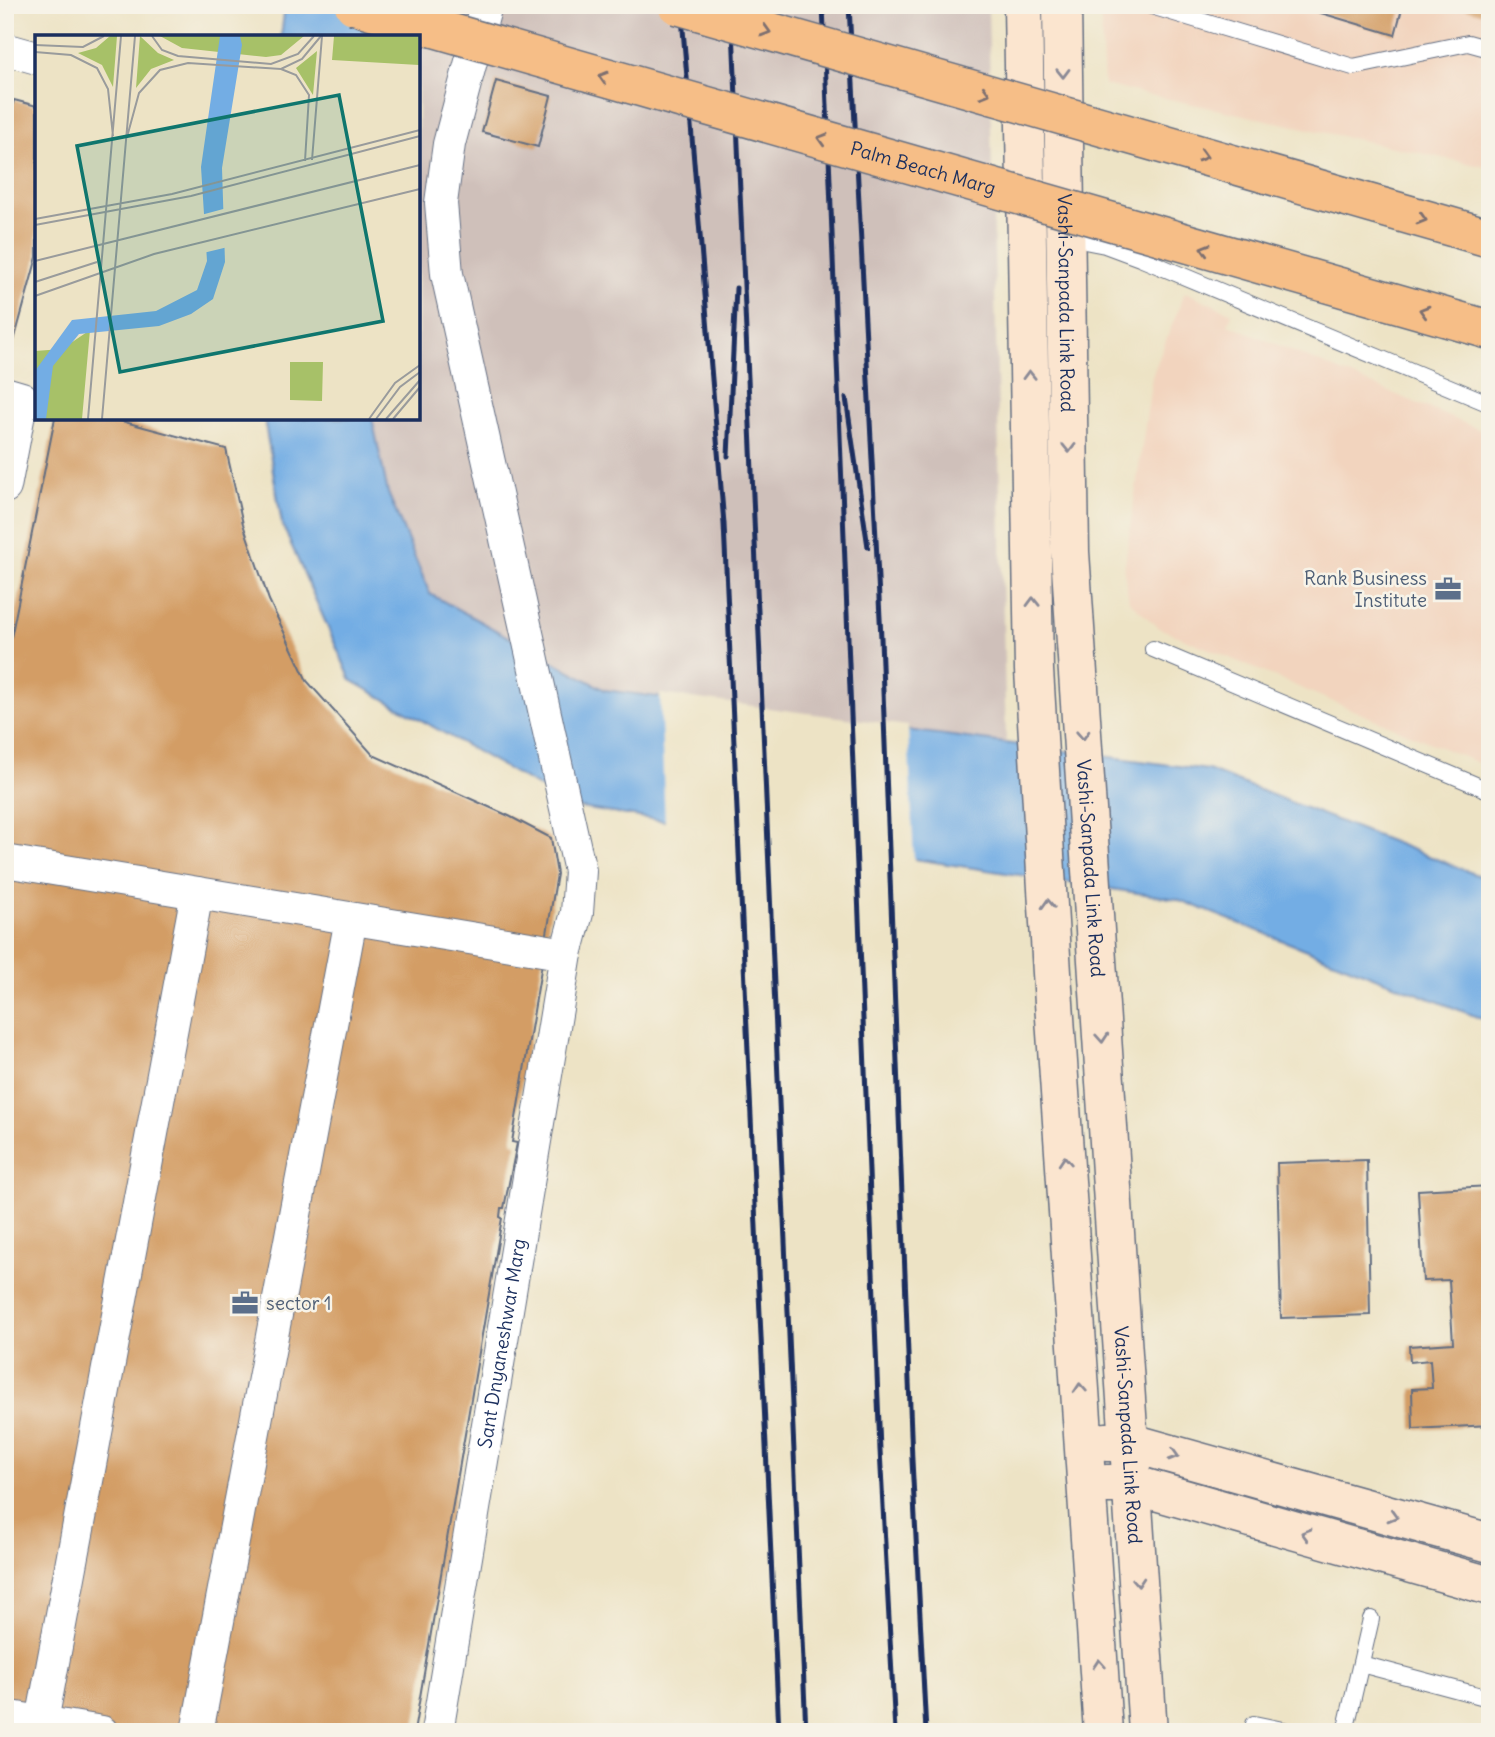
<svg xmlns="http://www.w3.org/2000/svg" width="1495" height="1737" font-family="Delius,sans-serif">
<rect width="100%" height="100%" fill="#f7f3e8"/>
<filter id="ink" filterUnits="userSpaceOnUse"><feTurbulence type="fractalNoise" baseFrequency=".0143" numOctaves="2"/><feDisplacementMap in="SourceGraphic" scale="14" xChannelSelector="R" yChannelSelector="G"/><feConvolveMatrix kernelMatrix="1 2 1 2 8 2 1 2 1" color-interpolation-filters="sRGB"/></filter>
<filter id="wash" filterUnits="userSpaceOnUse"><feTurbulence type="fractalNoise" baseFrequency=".00686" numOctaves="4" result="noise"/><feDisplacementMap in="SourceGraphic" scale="28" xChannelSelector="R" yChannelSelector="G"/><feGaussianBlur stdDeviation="1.57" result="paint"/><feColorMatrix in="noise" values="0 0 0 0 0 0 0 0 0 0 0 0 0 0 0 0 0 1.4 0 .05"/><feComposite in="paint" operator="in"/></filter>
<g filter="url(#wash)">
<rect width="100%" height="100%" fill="#ede3c5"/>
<g fill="#f2d4be">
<path d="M1100,5h390v163l-386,-83z"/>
<path d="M1185,292l47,21 -4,11 262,110v334l-331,-140 -30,-27 -5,-30 28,-195z"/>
</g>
<path fill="#cfc0ba" d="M389,5h599l18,738 -401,-52 -175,-97 -42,-101 -16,-75h46v-381h-34z"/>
<g fill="#73ade4" stroke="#476ea1" stroke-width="2">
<path d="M285,5h104l-5,32h-103z"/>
<path d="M264,418h108l16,75 42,101 175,96 603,80 282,110v142l-313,-123 -603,-92 -223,-127 -69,-156z"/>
</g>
<path fill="#ede3c5" d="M660,694l248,32 6,136 -249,-38z"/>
<g id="blocks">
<g fill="#d39d65">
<path d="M1294,5h109l-8,30z"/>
<path d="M1457,5h33v11l-33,-10z"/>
<path d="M496,81l55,15 -13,51 -56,-15z"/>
<path d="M14,100l23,6v151l-25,91 -7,-2v-212z"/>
<path d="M55,418h55l116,31 17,75 26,76 38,81 66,74 136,61 42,22 6,36 -45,268 5,1 -13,65h-3l-1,9 2,1 -88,514h-409v-1064z"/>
<path d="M1367,1160l3,155 -89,3 -4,-155z"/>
<path d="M1490,1186v239l-77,4 -1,-40 20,-1 -2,-28 -20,2 -1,-16 44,-3 -4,-63 -26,1 -5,-91z"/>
</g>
</g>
</g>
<g filter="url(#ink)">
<use href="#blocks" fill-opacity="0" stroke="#646e82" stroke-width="2"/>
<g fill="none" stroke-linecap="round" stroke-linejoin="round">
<g stroke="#646e82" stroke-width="18">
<g id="lane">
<path d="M1148,5l205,62 115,-24 22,6"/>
<path d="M1064,237l41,8 35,13 350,146"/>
<path d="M1153,649l337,142"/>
<path d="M1361,1664l120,32"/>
<path d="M1254,1724l38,8"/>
<path d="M1345,1732l26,-113"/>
</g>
</g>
<g stroke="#646e82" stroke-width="34">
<g id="street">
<path d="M5,49l32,9"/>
<path d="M5,393l17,5 -17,89"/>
<path d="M5,861l561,93"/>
<path d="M5,1716l97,16"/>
<path d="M40,1732l157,-839"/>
<path d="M197,1732l154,-813"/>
<path id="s1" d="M437,1732l129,-778 11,-41 3,-42 -133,-597 -6,-71 8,-59 37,-139"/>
</g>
</g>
<g stroke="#646e82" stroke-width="41">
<g id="secondary">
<path d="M1023,5l11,665 18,303 51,759"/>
<path id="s2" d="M1062,5l8,547 78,1180"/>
<path d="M1106,1442h22l362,101"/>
<path d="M1107,1484h24l359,102"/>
</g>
</g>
<use href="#lane" stroke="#fff" stroke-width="16"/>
<use href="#street" stroke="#fff" stroke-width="32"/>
<use href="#secondary" stroke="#fbe5cf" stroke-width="38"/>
<g stroke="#1b2f5e" stroke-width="5">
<path d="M681,5l43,519 55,1208"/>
<path d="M732,5l74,1727"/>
<path d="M823,5l57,1445 15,282"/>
<path d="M849,5l32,633 31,822 14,272"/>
<path d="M846,398l22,149"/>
<path d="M728,456l8,-168"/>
</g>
<g stroke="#646e82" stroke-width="41" stroke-linecap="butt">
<g id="primary-bridge">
<path id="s3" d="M354,5l1136,325"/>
<path d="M677,5l813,233"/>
</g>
</g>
<use href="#primary-bridge" stroke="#f6be87" stroke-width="38"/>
</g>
<defs><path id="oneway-chevron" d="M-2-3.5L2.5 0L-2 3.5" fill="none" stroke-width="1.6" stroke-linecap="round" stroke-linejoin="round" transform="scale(1.75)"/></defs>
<g stroke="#7e6f70">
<use href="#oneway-chevron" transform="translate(766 31) rotate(16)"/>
<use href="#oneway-chevron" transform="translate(603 77) rotate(-164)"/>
<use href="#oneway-chevron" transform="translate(985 93) rotate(16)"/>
<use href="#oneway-chevron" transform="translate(822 139) rotate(-164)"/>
<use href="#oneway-chevron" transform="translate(1203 156) rotate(16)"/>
<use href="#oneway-chevron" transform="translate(1422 219) rotate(16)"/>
<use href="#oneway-chevron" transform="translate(1205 249) rotate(-164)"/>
<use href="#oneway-chevron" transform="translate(1424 311) rotate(-164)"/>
</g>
<g stroke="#8b8a96">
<use href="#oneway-chevron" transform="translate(1063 73) rotate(89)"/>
<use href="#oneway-chevron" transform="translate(1029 375) rotate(-91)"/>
<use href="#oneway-chevron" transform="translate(1069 448) rotate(89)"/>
<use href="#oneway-chevron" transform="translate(1033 602) rotate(-91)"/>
<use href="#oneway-chevron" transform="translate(1083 735) rotate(87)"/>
<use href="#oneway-chevron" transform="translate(1048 904) rotate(-93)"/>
<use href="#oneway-chevron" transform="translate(1102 1038) rotate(86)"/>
<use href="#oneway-chevron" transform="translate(1065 1161) rotate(-94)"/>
<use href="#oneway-chevron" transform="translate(1080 1388) rotate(-94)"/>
<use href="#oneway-chevron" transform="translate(1174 1455) rotate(16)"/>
<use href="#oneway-chevron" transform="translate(1393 1516) rotate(16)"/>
<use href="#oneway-chevron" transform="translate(1306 1534) rotate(-164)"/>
<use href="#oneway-chevron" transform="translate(1138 1582) rotate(86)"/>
<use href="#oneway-chevron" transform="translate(1099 1664) rotate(-94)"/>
</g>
</g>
<defs>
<g id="office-bare" transform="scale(2.1)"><path d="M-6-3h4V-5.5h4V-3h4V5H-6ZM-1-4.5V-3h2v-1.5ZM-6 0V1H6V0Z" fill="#5c6f8a" stroke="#f7f3e8" stroke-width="2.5" paint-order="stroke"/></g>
</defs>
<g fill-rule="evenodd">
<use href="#office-bare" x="1448" y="589"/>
<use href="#office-bare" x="245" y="1303"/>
</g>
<g text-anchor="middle" stroke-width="5" stroke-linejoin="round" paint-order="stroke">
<g font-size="19" fill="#1b2f5e" stroke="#f7f3e8">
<text dy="7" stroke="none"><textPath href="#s3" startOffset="592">Palm Beach Marg</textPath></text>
<text dy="7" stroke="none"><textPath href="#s2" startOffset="298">Vashi-Sanpada Link Road</textPath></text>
<text dy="7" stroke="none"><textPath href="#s2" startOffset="864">Vashi-Sanpada Link Road</textPath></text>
<text dy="7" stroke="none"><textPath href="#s1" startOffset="394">Sant Dnyaneshwar Marg</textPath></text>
<text dy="7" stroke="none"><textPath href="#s2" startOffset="1432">Vashi-Sanpada Link Road</textPath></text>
</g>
<g font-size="19" fill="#4e5e75" stroke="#f7f3e8" text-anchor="end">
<text x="1427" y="585">Rank Business<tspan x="1427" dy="22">Institute</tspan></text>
<text x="266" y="1310" text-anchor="start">sector 1</text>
</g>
</g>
<g transform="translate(35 35)">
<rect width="385" height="385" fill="#ede3c5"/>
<path d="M75,1h7l-4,51 -11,-22 -24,-12 18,-5zM105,1l18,17 16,7 -23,9 -15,19zM125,1h144l-23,19 -15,2 -84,-9zM299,1h86l-1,29 -87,-5zM282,16l-4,44 -17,-27zM55,295l-8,89h-47v-68l27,-2zM255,327h33l-1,39 -32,-1z" fill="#a7c168"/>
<path d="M185,1h20l2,9 -20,123 3,94 -12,37 -22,15 -32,12 -80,8 -26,32 -7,53h-11v-48l37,-51 84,-9 41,-21 10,-29 -6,-94z" fill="#73ade4"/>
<path d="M192,173l1,39 -25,6 -2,-38z" fill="#ede3c5"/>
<path fill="none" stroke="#999b9c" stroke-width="2" d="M117,1l10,14 16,6 93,8 27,-10 16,-18M0,10l48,2 21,-11M0,17l36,3 26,13 11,21 5,47M246,34l15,6 13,20 -4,66M92,102l12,-44 21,-23 28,-7 93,6 21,-10 19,-23M277,125l10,-124M0,184l137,-25 248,-64M0,190l156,-29 229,-60M0,226l385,-96M0,247l62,-20M0,261l119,-42 266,-65M53,384l33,-383M67,384l33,-383M334,384l26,-36 25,-18M341,384l24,-32 20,-15M351,384l34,-39M358,384l27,-32"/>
<path fill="#0f766e" fill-opacity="0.15" stroke="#0f766e" stroke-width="3.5" d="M304,60l44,226 -263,51 -43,-226z"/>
<rect width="385" height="385" fill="none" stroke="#1b2f5e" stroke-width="3.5"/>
</g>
<rect width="1495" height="1737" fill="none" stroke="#f7f3e8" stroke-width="28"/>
</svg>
